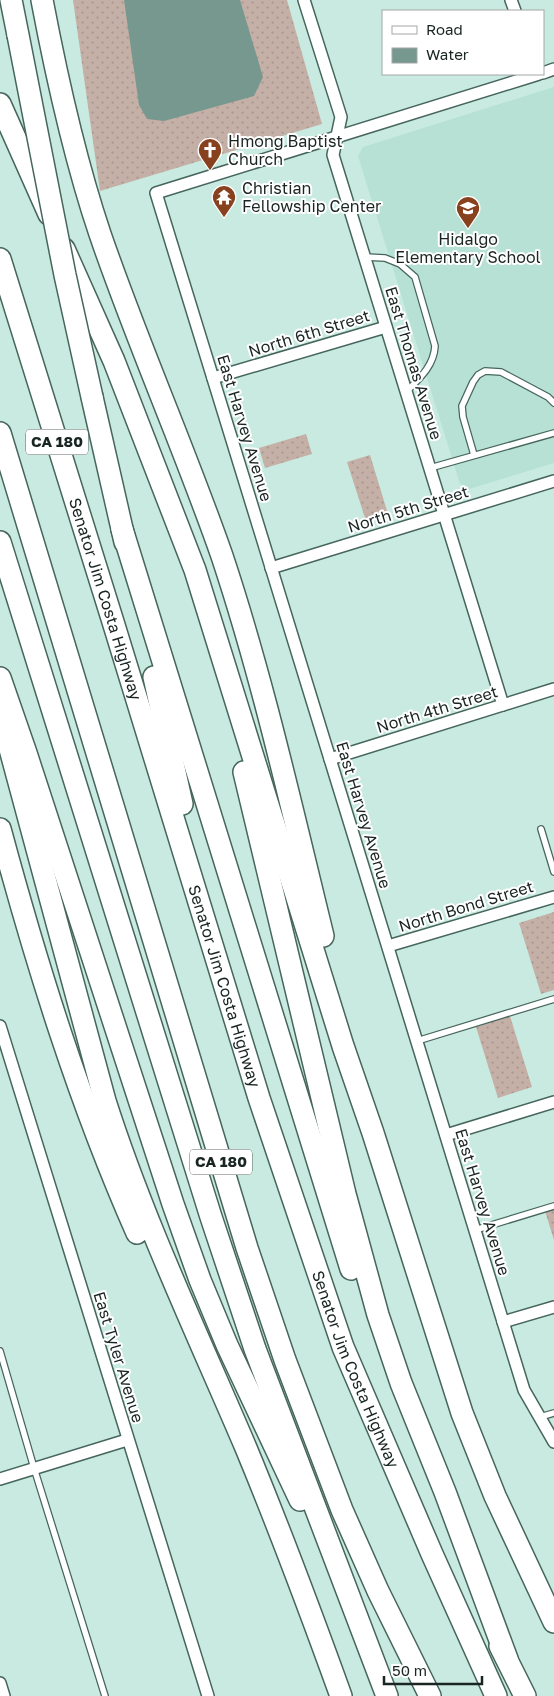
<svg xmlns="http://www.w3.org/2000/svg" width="554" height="1696" font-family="'Golos Text',sans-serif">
<defs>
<pattern id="grass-dots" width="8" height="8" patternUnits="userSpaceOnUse" patternTransform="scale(1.25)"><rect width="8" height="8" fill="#c5b0a7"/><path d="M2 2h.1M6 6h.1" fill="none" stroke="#a9978f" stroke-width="1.8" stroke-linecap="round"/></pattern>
</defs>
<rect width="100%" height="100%" fill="#c8eae0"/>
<path fill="#b6e1d4" d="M554,87v376l-85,26 -9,-5 -102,-328 5,-9z"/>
<g fill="url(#grass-dots)">
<path d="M73,0h214l35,124 -222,67z"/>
<path d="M306,434l6,20 -47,14 -6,-20z"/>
<path d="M370,455l18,59 -22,7 -19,-59z"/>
<path d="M554,912v78l-13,4 -22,-71z"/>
<path d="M510,1016l22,71 -34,11 -22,-71z"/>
<path d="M554,1209v31l-9,-29z"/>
</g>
<path fill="#76988e" d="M124,0h116l23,77 -9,19 -90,25 -17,-2 -8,-14z"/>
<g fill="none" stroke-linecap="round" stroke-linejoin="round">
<g stroke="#46655c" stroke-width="8">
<g id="service">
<path d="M365,257l20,1 15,6 15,13 20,69c-1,20 -16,33 -29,46"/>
<path d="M474,455l-11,-38 -1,-11 11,-24 5,-7 7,-4 16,1 47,25 6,6"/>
<path d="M430,468l124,-35"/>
<path d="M541,829l13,43"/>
<path d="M417,1041l137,-42"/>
<path d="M475,1230l79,-24"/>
<path d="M0,1351l34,117 71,228"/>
<path d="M540,1417l14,-4"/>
</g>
</g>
<g stroke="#46655c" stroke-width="14">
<g id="minor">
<path d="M304,0l37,117 -8,38 170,550"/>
<path d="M511,0l4,11"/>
<path d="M543,73l11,-4"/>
<path d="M539,74l-383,119 368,1197 30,52"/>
<path d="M213,378l173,-51"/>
<path d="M271,568l283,-87"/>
<path d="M330,759l224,-70"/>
<path d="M388,946l166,-49"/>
<path d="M0,1026l208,670"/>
<path d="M446,1135l108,-33"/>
<path d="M503,1322l51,-15"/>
<path d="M0,1479l127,-39"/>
<path d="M0,1683l4,13"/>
</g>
</g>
<g stroke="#46655c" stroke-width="24">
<g id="motorway">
<path d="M11,0l7,35"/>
<path d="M42,0c15,79 32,157 58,234 37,108 84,213 122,322 41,123 70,254 101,380"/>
<path d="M0,104l49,110"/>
<path d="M64,249l50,112 81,209 148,476 30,87 89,280 33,83 59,126"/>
<path id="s1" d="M0,259l114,366 145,473 84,249 89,207 64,142"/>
<path d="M92,397l33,145"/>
<path d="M0,433l247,815 38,112 57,150 36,81 52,105"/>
<path d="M122,529l229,740"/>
<path d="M0,542l211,675 44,132 132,347"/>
<path d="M154,677l28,127"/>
<path d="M0,678l26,75 147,451 27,76 27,65 73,155"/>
<path d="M0,712l105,389c38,119 92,232 141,347 34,82 65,165 95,248"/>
<path d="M244,772l101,422 33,121 23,68 44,109 62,167"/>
<path d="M0,829c37,137 79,273 137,404"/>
<path d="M500,1646l25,50"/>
</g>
</g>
<use href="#service" stroke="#fff" stroke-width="5.5"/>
<use href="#minor" stroke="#fff" stroke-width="11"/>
<use href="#motorway" stroke="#fff" stroke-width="21"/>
<g stroke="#46655c" stroke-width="24" stroke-linecap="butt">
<path id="motorway-bridge" d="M18,35l47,240 27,122"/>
</g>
<use href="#motorway-bridge" stroke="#fff" stroke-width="21"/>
</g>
<defs>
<g id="church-pin" transform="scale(1.25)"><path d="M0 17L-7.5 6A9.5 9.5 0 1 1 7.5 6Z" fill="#88411f" stroke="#fff"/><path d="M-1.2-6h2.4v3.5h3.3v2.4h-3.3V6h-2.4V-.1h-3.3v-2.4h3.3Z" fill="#fff"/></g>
<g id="temple-pin" transform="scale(1.25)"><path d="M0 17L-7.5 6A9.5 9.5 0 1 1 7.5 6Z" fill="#88411f" stroke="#fff"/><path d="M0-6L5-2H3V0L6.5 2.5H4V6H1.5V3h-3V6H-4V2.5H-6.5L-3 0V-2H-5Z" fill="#fff"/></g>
<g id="school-pin" transform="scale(1.25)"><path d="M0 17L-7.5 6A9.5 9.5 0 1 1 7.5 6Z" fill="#88411f" stroke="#fff"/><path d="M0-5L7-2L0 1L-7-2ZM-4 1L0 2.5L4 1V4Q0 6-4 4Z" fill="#fff"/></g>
</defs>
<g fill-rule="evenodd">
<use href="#church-pin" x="210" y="150"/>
<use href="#temple-pin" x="224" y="197"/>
<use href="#school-pin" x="468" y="208"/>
</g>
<g text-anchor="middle" stroke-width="4" stroke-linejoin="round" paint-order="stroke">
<g fill="#fff" stroke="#5e6664" stroke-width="1">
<rect x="26" y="429.5" width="62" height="25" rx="4"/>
<rect x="190" y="1149.5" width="62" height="25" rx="4"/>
</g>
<g font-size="15" font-weight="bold" fill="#192522">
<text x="57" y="447">CA 180</text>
<text x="221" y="1167">CA 180</text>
</g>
<g font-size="16" fill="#192522" stroke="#fff" text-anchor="start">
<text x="228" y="147">Hmong Baptist<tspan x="228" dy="18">Church</tspan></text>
<text x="242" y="194">Christian<tspan x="242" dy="18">Fellowship Center</tspan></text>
<text x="468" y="245" text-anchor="middle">Hidalgo<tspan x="468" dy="18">Elementary School</tspan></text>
</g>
<g font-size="16" fill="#192522" stroke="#fff">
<text transform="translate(309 333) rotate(-17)" y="6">North 6th Street</text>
<text transform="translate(414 363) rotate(73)" y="6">East Thomas Avenue</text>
<text transform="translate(245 428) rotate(73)" y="6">East Harvey Avenue</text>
<text transform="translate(408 509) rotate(-17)" y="6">North 5th Street</text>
<text dy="6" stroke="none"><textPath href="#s1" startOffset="356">Senator Jim Costa Highway</textPath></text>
<text transform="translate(437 709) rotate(-17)" y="6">North 4th Street</text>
<text transform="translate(364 815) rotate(73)" y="6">East Harvey Avenue</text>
<text transform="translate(466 906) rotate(-17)" y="6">North Bond Street</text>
<text dy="6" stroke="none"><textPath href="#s1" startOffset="761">Senator Jim Costa Highway</textPath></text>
<text transform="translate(483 1202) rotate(73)" y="6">East Harvey Avenue</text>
<text transform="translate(119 1357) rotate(73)" y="6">East Tyler Avenue</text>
<text dy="6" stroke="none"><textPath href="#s1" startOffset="1166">Senator Jim Costa Highway</textPath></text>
</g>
</g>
<rect x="382" y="10" width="162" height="65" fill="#ffffff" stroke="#a3a8a7"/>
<rect x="392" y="26" width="25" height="8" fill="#ffffff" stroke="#a3a8a7"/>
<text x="426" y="35" font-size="15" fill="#192522">Road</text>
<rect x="392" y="48" width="25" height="15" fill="#76988e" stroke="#a3a8a7"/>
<text x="426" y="60" font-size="15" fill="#192522">Water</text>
<path d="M384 1676v8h98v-8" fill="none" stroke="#192522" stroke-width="2.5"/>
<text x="392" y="1676" font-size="15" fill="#192522" stroke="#ffffff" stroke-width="4" paint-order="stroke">50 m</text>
</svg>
